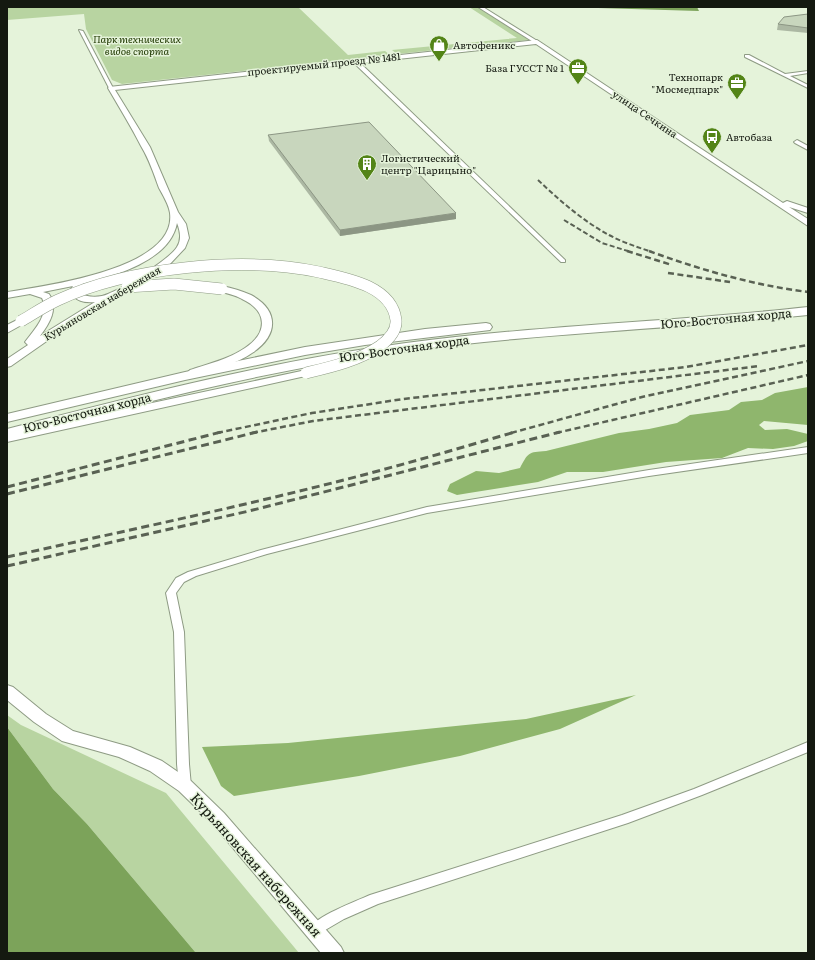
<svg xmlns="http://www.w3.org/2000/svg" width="815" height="960" font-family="Literata,serif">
<rect width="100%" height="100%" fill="#e5f3da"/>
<g fill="#b8d4a1">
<path d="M7,7h291l50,48 37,-4 5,4 -268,29 -10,-4 -26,-51 -2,-15 -77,6z"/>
<path d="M469,7h8l52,33 -132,14 -5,-4 125,-12z"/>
<path d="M7,715l14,10 145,68 133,160h-103l-109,-129 -34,-35 -46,-62z"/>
</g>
<g fill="#8fb66d">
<path d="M808,387v38l-44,-4 -5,4 6,5 22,-1 21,5v7l-14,5 -21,3 -25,-1 -26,10 -56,4 -63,10h-36l-29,10 -69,11 -12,2 -10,-4 3,-7 26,-13 23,2 21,-5c8,-15 8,-16 26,-17l73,-18 30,-4 28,-6 13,-8 39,-5 12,-8 21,-2 13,-7z"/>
<path d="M636,695l-76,34 -100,27 -101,20 -125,20 -13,-10 -19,-39 86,-4 238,-24z"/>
</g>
<g fill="#7ca35a">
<path d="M598,7h99l2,4 -101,-3z"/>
<path d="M7,727l46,62 34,35 109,129h-189z"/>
</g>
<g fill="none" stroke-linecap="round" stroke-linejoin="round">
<g stroke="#8e9b84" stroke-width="2">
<g id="minor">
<path d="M478,7h5l56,35 -4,1z"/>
<path d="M79,30l4,1 30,57v1l-4,-1z"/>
<path d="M745,55h4l36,19 23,-3v2l-18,3 18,9v3l-63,-31z"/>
<path d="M353,60h4l208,200v2h-4l-208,-200z"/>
<path d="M797,140l11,6v4l-13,-7 -1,-1z"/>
<path d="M808,447v6l-159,23 -222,37 -160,41 -71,22 -12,6 -8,11 8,39 5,132 2,22 -2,3 -4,2 -4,-2 -2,-3 -2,-22 -3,-132 -8,-39 10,-15 12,-6 73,-22 166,-43 222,-37z"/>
<path d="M808,742v10l-106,43 -74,28 -250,81 -34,15 -29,17 -5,-2 -2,-4c6,-13 48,-29 62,-35l252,-80 72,-26z"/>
</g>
</g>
<g stroke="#8e9b84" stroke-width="2">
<path id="tertiary" d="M537,40l246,163 4,-2 21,7v5l-19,-6 19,12v7l-272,-182 -421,46 35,57 28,65 8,12 3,14 -4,10 -16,17 -115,71 -43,30 -4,1v-8l21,-14 -3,-3c9,-12 25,-28 17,-44l-12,-4 -23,4v-6c38,-6 170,-23 163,-79 -1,-8 -7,-18 -11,-25 -5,-14 -10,-29 -18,-42 -10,-20 -22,-39 -33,-58l1,-1zM177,223c3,8 5,16 0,24 -8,13 -54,41 -69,47 -8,4 -22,4 -29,-2l3,-8c32,-8 88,-23 95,-61zM73,286l-4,6c7,9 15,11 26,10l-55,34c9,-12 19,-27 9,-42l-6,-2z"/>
</g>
<g stroke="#8e9b84" stroke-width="2">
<g id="secondary">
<path d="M222,286c10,2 20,5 29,9 29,16 27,41 1,58 -15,11 -36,15 -54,21h-8l-2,-2 2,-2c18,-6 39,-11 55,-22 23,-15 23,-37 -3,-49 -7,-4 -16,-6 -24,-8l-1,-2z"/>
<path d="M21,318l5,3 -1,2 -18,10v-8z"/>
<path d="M306,370l4,1 2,2 -2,2 -303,67v-8z"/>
<path d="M7,685l6,2 33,27 27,17 57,16 32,14 29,20 33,32 117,134 3,6h-23l-109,-130 -33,-32 -29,-20 -31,-14 -57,-16 -28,-19 -27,-22z"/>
</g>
</g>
<g stroke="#8e9b84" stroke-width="2">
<g id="primary">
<path d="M808,307v8c-134,14 -269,18 -402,36 -136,18 -267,53 -399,86v-8c132,-34 264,-68 399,-86 133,-18 268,-21 402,-36z"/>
<path d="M486,323l4,1 2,3 -2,3 -125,15 -60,10 -120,25 -178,42v-8l178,-42 120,-25 120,-18z"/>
</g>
</g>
<use href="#minor" fill="#fff" fill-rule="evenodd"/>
<use href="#tertiary" fill="#fff" fill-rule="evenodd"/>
<use href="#secondary" fill="#fff" fill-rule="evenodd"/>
<use href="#primary" fill="#fff" fill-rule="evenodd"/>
<g stroke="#596153" stroke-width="2" stroke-dasharray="5 2.5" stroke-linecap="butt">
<path d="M538,180c21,20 45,41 71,55 13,7 28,12 43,17"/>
<path d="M564,220l38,23 29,9"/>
</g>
<g stroke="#596153" stroke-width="2.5" stroke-dasharray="6 3.5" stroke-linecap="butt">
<path d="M627,251l45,14"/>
<path d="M649,251c52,19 104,34 159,41"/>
<path d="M668,273l62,9"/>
<path d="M217,433l95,-20 91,-14 283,-32 122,-22"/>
<path d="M252,433l61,-12 446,-55"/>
<path d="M511,433l131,-36 166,-36"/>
<path d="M556,433l252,-58"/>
</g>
<g stroke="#596153" stroke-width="3" stroke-dasharray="8 4.5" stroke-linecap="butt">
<path d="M7,487l214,-55"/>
<path d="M7,494l250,-62"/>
<path d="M7,557c104,-23 209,-45 313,-71 65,-16 130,-35 195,-54"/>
<path d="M7,566l242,-55 311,-79"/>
</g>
<g stroke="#8e9b84" stroke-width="12" stroke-linecap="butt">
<g id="secondary-bridge">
<path d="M127,287l47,-3 48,5"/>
<path d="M21,321c12,-7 24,-15 37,-21 72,-33 184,-44 261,-28 27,6 73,14 77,48 1,11 -8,20 -16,26 -22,15 -49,21 -74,27"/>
</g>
</g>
<use href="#secondary-bridge" stroke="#fff" stroke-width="11"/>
</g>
<g fill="#acb8a3">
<path d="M808,14v19l-31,-3 1,-6z"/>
<path d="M268,135l188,84 -116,17 -71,-95z"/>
</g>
<path fill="#8c9684" d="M456,213v6l-116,17v-6z"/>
<g fill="#c8d6bd" stroke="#8c9684">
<path d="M808,14v14l-30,-4 6,-7z"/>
<path d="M369,122l87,91 -116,17 -72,-95z"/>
</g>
<defs>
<g id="shop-pin" transform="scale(1)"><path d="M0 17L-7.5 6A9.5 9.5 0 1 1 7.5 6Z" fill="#538417" stroke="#e5f3da"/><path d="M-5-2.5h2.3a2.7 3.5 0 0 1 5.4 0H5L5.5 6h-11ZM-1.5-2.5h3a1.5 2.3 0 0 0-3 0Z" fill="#fff"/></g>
<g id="office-pin" transform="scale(1)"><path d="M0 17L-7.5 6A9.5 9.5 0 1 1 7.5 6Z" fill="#538417" stroke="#e5f3da"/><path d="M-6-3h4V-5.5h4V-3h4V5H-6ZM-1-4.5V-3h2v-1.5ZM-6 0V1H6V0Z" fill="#fff"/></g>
<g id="bus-pin" transform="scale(1)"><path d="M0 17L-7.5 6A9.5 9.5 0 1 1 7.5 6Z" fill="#538417" stroke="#e5f3da"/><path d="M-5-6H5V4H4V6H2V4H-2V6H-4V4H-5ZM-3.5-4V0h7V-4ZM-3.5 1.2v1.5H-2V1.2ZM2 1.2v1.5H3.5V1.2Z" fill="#fff"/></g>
<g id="building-pin" transform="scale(1)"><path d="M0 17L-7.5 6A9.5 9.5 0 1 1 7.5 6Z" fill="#538417" stroke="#e5f3da"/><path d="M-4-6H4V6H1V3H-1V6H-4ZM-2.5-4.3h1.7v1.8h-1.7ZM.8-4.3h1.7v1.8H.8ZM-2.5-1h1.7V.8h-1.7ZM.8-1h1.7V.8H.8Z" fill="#fff"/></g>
</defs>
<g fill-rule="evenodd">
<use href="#shop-pin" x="439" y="45"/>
<use href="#office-pin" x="578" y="68"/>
<use href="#office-pin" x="737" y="83"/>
<use href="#bus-pin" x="712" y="137"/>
<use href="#building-pin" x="367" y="164"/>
</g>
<g text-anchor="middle" stroke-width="3" stroke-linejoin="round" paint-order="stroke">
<g font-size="10" font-style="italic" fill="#203902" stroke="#e5f3da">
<text x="137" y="43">Парк технических<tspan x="137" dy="12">видов спорта</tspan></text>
</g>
<g font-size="10" fill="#141910" stroke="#e5f3da" text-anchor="start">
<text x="453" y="49">Автофеникс</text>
<text x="564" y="72" text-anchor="end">База ГУССТ № 1</text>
<text x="723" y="81" text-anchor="end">Технопарк<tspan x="723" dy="12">"Мосмедпарк"</tspan></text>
<text x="726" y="141">Автобаза</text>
<text x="381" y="162">Логистический<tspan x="381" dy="12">центр "Царицыно"</tspan></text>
</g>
<g font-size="10" fill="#141910" stroke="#e5f3da">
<text transform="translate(324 64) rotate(-6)" y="4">проектируемый проезд № 1481</text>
<text transform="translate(645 114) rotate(34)" y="4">улица Сечкина</text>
<text transform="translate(102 303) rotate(-31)" y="4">Курьяновская набережная</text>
</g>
<g font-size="12" fill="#141910" stroke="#e5f3da">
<text transform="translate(726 319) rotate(-5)" y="4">Юго-Восточная хорда</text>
<text transform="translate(404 349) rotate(-8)" y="4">Юго-Восточная хорда</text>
<text transform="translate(87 413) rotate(-14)" y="4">Юго-Восточная хорда</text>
</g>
<g font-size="14" fill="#141910" stroke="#e5f3da">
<text transform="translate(256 865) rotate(48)" y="5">Курьяновская набережная</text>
</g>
</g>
<rect width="815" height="960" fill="none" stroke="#141910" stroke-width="16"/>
</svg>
